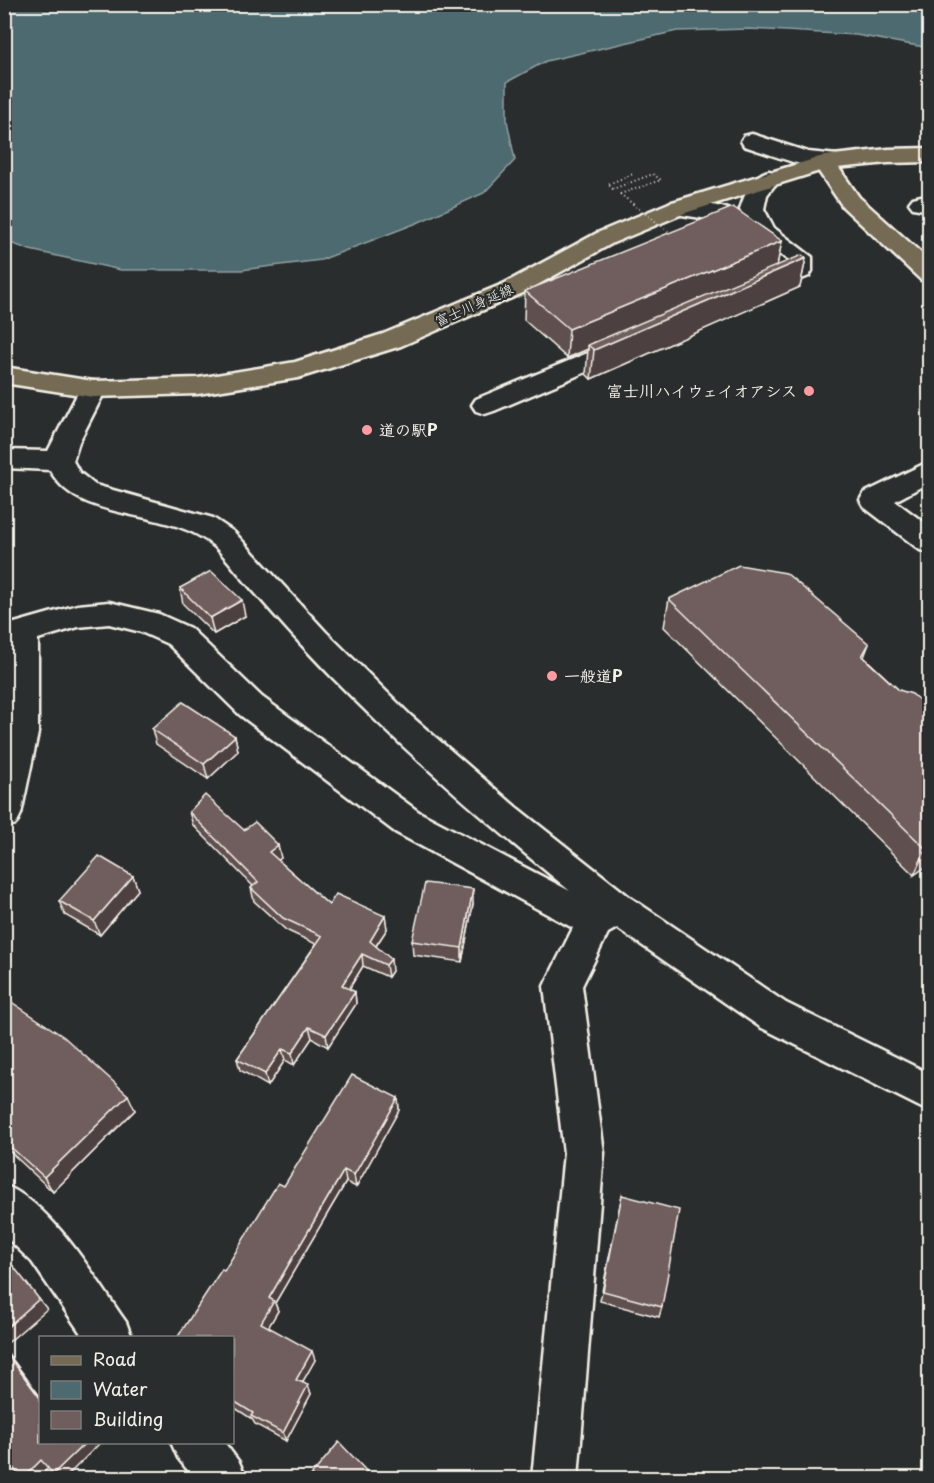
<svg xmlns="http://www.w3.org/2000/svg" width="934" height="1483" font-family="'Playpen Sans','Klee One',sans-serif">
<rect width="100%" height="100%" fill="#2a2d2e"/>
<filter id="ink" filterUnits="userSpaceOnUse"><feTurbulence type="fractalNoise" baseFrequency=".0167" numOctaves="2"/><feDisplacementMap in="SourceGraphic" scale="12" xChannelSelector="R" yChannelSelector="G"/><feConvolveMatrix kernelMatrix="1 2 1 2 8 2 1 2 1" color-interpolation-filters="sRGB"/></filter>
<g filter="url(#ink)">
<path fill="#4d6a71" stroke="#90a0a1" stroke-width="1.5" d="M5,4h924l1,44 -74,-13 -107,-6 -72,2 -131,30 -39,21v39l8,39 -31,33 -67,30 -96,37 -80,10h-120l-91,-20 -25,-9z"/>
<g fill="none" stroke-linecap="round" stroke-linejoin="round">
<g stroke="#f4f1e8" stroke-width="5">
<g id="minor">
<path d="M752,134l56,18 39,4 3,5 -3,5c-33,8 -72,-11 -103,-20l-3,-5 3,-5z"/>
<path d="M769,171l8,2 3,5 -13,17 -3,14 10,19 38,29v14l-3,5 -27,11 -9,2 -9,-2 -3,-5 3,-5 24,-10v-8l-53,-32 -21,-7 -45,-7 -4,-5 4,-5c22,-5 53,3 74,11l-3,-5c5,-15 12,-34 29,-38z"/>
<path d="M921,196l9,1v14l-17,-3 -4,-5 4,-5z"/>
<path d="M629,336l9,2 4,6 -4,6 -144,61 -9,3 -9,-3 -4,-6 4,-6z"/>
<path d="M93,381l9,2 4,6 -27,53 -6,19 6,11 16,13 118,33 21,14 92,100 85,84 105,91 115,91 155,105 144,71v38l-170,-85 -143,-99 -9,5 -26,53 22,167 -26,325h-46l32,-325 -20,-167 29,-58 -178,-96 -155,-117 -72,-71 -27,-12 -32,-8 -31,3 -40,12v94l-17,81 -5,10 -12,4 3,-179h-3v-23l74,-21 31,-3 50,12 31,14 72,69 157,115 151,79c-84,-69 -165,-139 -240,-216 -28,-29 -54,-58 -80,-88 -12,-13 -23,-29 -36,-41 -46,-40 -135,-21 -164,-76l-46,-2v-18l44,1 32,-62 4,-6z"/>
<path d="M930,461v21l-35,19 35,26v26l-10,-3 -56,-43 -4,-7 4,-7z"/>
<path d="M4,1185c49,19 92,95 122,137l6,16h-48l-52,-76 -28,-27z"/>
<path d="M171,1442h53l15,20 7,16h-52l-16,-20z"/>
</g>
</g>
<g stroke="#f4f1e8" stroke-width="5">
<path id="major" d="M930,148v14l-42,1 -62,6 -141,44 -72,30 -90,50 -122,53 -103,32 -100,16 -105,3 -89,-14v-16l89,14 105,-3 97,-16 88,-28 122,-51 92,-50 72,-30 155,-47 64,-7z"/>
</g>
<g stroke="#f4f1e8" stroke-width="5">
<path id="highway" d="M824,156l8,2 27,39 71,64v21l-9,-2 -78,-73 -30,-44 3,-5z"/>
</g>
<path stroke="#f4f1e8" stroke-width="2" stroke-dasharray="1 3" stroke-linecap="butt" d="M620,194l41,-14 -8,-6 -40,15 -5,-5 25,-10"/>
<use href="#minor" fill="#2a2d2e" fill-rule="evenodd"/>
<use href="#major" fill="#746b52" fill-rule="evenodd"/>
<use href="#highway" fill="#746b52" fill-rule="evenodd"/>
<path stroke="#f4f1e8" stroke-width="2" stroke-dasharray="1 3" stroke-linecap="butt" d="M620,194l53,41"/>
</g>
<g fill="#605050" stroke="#f4f1e8" stroke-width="1.5">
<path d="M782,241l-5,25 29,-8 -6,29 -209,92 -5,-5 2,-25 -21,9 -43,-38 1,-29z"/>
<path d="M180,588l65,28 -31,18 -31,-30z"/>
<path d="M669,599l200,45 -5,13 35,33 31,19v158l-2,-2 -14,10 -250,-248z"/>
<path d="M152,729l83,7 3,15 -30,28 -52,-35z"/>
<path d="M189,812l55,18 37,28 -3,2 51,45 56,11 2,13 -11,17 16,25 -4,6 -25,-11 -14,23 6,3 1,12 -28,43 -16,-9 -18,27 -9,-5 -17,26 -28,-16 -3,-11 79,-115 -30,-14 -32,-29 -3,-13 2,-2 -60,-61z"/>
<path d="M133,876l5,14 -38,45 -35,-20 -6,-14z"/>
<path d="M473,904l-11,58 -49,-7 -1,-14z"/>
<path d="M4,997l131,113 -82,82 -49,-46z"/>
<path d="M398,1098l1,12 -43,77 -10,-5 -71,121 3,8 -10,16 47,33 -13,23 6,2 3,9 -25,47 -31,-17 -3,-5 -20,-13v-68l-8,-67 60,-85z"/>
<path d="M622,1195l40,112 -3,10 -59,-16z"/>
</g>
<g fill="#4e4141" stroke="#f4f1e8" stroke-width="1.5">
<path d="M782,241l-6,29 -188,75v4l-21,9 2,-29z"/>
<path d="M806,258l-6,29 -209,92 3,-29z"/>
<path d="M242,600l3,16 -31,18 -4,-16z"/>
<path d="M235,736l3,15 -30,28 -4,-15z"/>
<path d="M278,845l3,13 -9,7 -3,-13z"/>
<path d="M930,846v15l-2,4 -14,10 12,-26z"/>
<path d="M133,876l5,14 -38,45 -6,-14z"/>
<path d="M473,889v15l-11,58v-14z"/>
<path d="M385,916l2,13 -16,24 -1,-12z"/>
<path d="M362,954l1,12 -19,31 -2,-12z"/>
<path d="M391,959l1,12 -4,6 -2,-12z"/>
<path d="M355,992l1,12 -28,43 -2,-12z"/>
<path d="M309,1027l3,11 -18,27 -2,-12z"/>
<path d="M282,1049l3,11 -17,26 -3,-12z"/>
<path d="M128,1095l7,15 -82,82 -9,-15z"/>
<path d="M398,1098l1,12 -43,77 -2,-12z"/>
<path d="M344,1170l2,12 -71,121 3,8 -13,22 -4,-10 8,-25z"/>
<path d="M39,1299l8,10 -43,37v-16z"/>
<path d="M4,1348l36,48v2l-36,-48z"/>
<path d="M312,1351l3,9 -16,28 -3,-8z"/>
<path d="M308,1385l3,9 -25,47 -3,-8z"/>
<path d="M85,1443h15l-36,36h-7l-4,-5z"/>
<path d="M41,1460l8,7 -11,12h-16z"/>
</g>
<g fill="#705d5d" stroke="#f4f1e8" stroke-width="1.5">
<path d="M733,207l49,34 -213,88 -44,-38z"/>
<path d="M802,255l4,3 -212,92 -6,-5z"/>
<path d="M739,565l47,8 83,71 -7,12 37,34 13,4 18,15v137l-4,3 -257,-250z"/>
<path d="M211,571l31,29 -32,18 -30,-30z"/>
<path d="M183,702l52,34 -31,28 -52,-35z"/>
<path d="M205,795l39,35 11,-8 23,23 -9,7 60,53 7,-11 49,22 -15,25 21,18 -5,6 -24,-11 -20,31 13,7 -29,43 -17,-8 -17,26 -10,-4 -17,25 -28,-15 85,-123 -39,-18 -32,-30 7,-6 -69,-70z"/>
<path d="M99,856l34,20 -39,45 -35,-20z"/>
<path d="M425,883l48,6 -11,59 -50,-7z"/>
<path d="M4,997l60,40 64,58 -84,82 -40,-36z"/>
<path d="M352,1075l46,23 -44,77 -10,-5 -75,128 5,3 -13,22 51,28 -16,29 12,5 -25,48 -32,-17 2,-3 -21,-13v-62h-55l45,-69 2,2 54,-88 6,3z"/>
<path d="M622,1195l57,15 -17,97 -59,-16z"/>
<path d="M4,1259l6,3 29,37 -35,31z"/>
<path d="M4,1350l36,48v45h45l-32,31 -12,-14 -19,19 -18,-23z"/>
<path d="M339,1442l35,37h-66z"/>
</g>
</g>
<g fill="#ff9aa2" stroke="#2a2d2e" stroke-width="2">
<circle cx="809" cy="391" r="6"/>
<circle cx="367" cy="430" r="6"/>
<circle cx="552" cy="676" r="6"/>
</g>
<g text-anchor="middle" stroke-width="4.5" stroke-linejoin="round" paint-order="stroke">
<g font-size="14" fill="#f4f1e8" stroke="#2a2d2e">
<text transform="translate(474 305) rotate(-24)" y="5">富士川身延線</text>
</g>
<g font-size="16" font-weight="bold" fill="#f4f1e8" stroke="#2a2d2e" text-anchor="start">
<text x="797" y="397" text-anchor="end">富士川ハイウェイオアシス</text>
<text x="379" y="436">道の駅P</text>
<text x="564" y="682">一般道P</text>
</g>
</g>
<rect width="934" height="1483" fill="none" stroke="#2a2d2e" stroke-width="24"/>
<rect x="12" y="12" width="910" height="1459" fill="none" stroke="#f4f1e8" stroke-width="2" filter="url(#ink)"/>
<rect x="39" y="1336" width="195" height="108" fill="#2a2d2e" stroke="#7b7b78" stroke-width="1.5"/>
<rect x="51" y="1356" width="30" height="9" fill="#746b52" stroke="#7b7b78" stroke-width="1.5"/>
<text x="93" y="1366" font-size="18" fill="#f4f1e8">Road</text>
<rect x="51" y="1381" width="30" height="18" fill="#4d6a71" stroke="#7b7b78" stroke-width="1.5"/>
<text x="93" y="1396" font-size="18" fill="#f4f1e8">Water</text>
<rect x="51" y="1411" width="30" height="18" fill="#705d5d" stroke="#7b7b78" stroke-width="1.5"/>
<text x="93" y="1426" font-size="18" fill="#f4f1e8">Building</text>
</svg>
